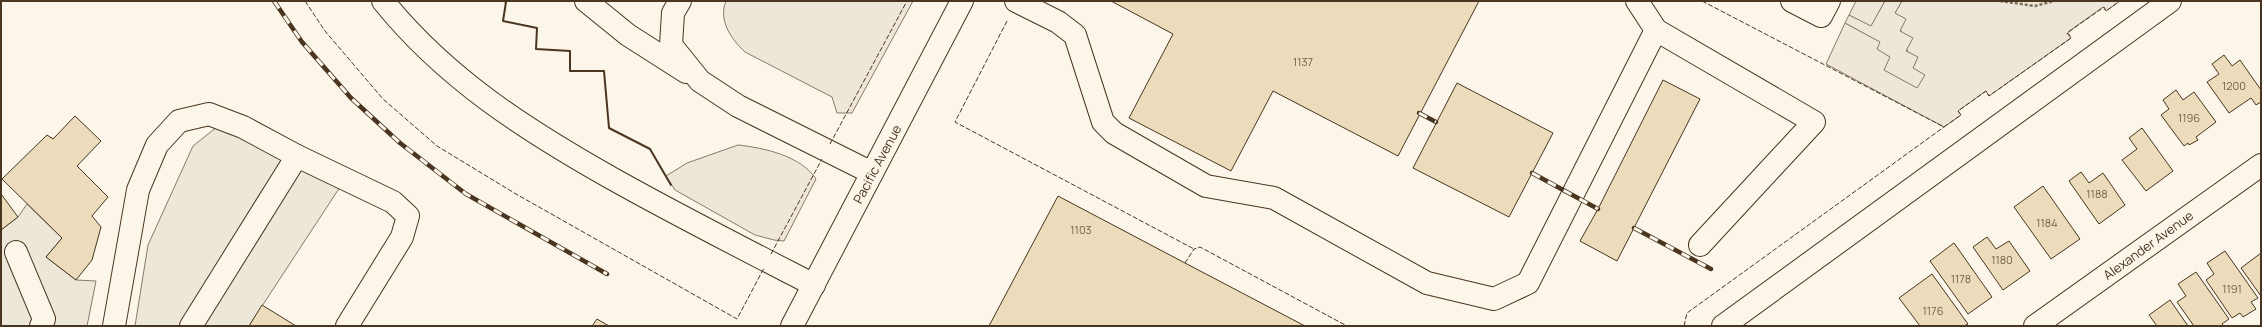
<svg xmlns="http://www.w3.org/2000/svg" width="2262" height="327" font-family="Manrope,sans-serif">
<rect width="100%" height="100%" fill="#fbf6e9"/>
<g fill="#ede6d9" stroke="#887966">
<path d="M726,1h187l-61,112h-15l-5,-16 -87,-45c-14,-13 -27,-32 -19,-51z"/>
<path d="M1856,1h29l-14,26 -22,-12z"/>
<path d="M1902,1h218l-14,10 -3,-4 -35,25 3,6 -82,58 -3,-5 -28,20 3,4 -17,12 -118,-63 19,-41 36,19 32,26 -18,-55z"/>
<path d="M738,145c27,3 63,11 78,34l-32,62 -10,-1 -19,-5 -80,-45 -9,-14 21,-13z"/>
</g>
<g fill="#ede7d9" stroke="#887966">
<path d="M1885,1h17l-7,12 11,6 -6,12 13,7 -7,13 12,6 -5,11 12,7 -8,13 -33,-18 6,-13 -13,-8 3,-7 -35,-19 4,-8 22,11z"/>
<path d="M217,127l123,60 -91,139h-114l13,-81 45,-99z"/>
<path d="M27,204l35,34 -16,19 30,23 20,1 -9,45h-86v-96l17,-13z"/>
</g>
<g fill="#ecdcbc" stroke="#4a3520">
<path d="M1111,1h368l-81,155 -125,-65 -42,80 -102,-53 44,-84z"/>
<path d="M2224,55l8,11 8,-6 21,30v12l-5,3 -5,-7 -22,15 -22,-31 12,-8 -7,-10z"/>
<path d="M1663,80l37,19 -83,162 -37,-20 18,-32z"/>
<path d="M1457,83l96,50 -44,84 -96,-49z"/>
<path d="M2176,90l7,10 11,-8 22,30 -20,15 2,3 -9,5 -1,-2 -4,3 -23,-31 8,-6 -6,-9z"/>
<path d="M75,116l26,25 -24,25 31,31 -16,19 9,11 -9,33 -16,20 -30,-23 16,-19 -60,-59 45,-44 6,4z"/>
<path d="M2142,128l31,43 -27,20 -24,-31 15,-11 -8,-11z"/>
<path d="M2081,172l8,11 14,-10 22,32 -26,19 -30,-43z"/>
<path d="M2043,186l37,53 -29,20 -37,-52z"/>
<path d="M1,194l17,23 -17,13z"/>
<path d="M1058,196l127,67 120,63h-316z"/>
<path d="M1987,237l9,12 13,-8 21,30 -27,19 -30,-43z"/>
<path d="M1954,243l38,54 -24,17 -38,-53z"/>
<path d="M2225,251l33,47 -7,4 5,7 -13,8 -3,-4 -8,5 -26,-38 8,-6 -7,-11z"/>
<path d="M2261,253v43l-20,-28z"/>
<path d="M2196,272l33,47 -7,5 2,2h-30l-17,-24 9,-6 -8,-12z"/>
<path d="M1932,274l36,50 -4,2h-44l-21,-28z"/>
<path d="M2170,300l18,26h-31l-8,-11z"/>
<path d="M262,305l34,21h-47z"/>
<path d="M597,319l12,7h-17z"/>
</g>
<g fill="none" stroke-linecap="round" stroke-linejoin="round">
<g stroke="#4a3520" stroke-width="24">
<g id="minor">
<path d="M383,1c63,78 143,129 230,178 66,37 133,71 201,106"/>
<path d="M586,1l42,34 58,37"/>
<path d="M680,1l-7,12 -2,32 29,36 38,25 134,67"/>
<path d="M1016,1l42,21 17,13 28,87 11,11 92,53 68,12 153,85 67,16 34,-16 128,-253"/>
<path d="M1637,1l19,29 158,92 -114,123"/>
<path d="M1792,1l29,15 8,-15"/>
<path d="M297,156l96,46 15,14 -6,21 -55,89"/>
<path d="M16,252l28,67 -3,7"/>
<path d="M114,326l24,-136 19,-45 22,-24 30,-7 34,13 54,29 -106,170"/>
<path d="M792,326l170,-325"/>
<path d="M1723,326l447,-325"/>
<path d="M2035,326l226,-161"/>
</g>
</g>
<path stroke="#7f6f5c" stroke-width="2.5" stroke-dasharray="3 2" stroke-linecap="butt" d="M2000,1l35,5 19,-5"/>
<use href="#minor" stroke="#fbf6e9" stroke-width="22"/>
<g stroke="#4a3520" stroke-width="4.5">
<g id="rail">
<path d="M274,1l28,41 49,56 49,45 66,51 141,80"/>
<path d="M1419,113l17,9"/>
<path d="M1532,173l66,36"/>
<path d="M1634,228l77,41"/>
</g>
</g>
<use href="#rail" stroke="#fbf6e9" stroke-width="3" stroke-dasharray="9" stroke-linecap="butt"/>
<g stroke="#4a3520" stroke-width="1" stroke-dasharray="5 2" stroke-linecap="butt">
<path d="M305,1l20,30 58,68 54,47 79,48 221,125 27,-51"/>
<path d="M1702,1l242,126 17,-12 -3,-4 28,-20 3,5 82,-58 -4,-5 37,-26 2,4 14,-10"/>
<path d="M1007,21l-52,101 239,127"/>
<path d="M830,144l77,-143"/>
<path d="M771,254l51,-95"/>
<path d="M1185,263l9,-14 6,-2 147,79"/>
<path d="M1684,326l3,-13 257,-186"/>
</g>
<path stroke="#4a3520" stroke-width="2" d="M504,1l2,1 -3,19 34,7 -1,21 34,2v20h34l5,57 41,21 21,36"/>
</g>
<g text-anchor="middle" stroke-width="3" stroke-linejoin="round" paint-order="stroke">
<g font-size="11" fill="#725f47">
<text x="1303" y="66">1137</text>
<text x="2234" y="90">1200</text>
<text x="2189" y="122">1196</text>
<text x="2097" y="198">1188</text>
<text x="2047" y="227">1184</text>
<text x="1081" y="234">1103</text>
<text x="2002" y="264">1180</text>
<text x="1961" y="283">1178</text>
<text x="2232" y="293">1191</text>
<text x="1933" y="315">1176</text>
</g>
<g font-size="13" fill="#4a3520" stroke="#fbf6e9">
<text transform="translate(877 164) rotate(-62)" y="5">Pacific Avenue</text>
<text transform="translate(2148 245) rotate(-36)" y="5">Alexander Avenue</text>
</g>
</g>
<rect width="2262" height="327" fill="none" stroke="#4a3520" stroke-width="4"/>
</svg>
